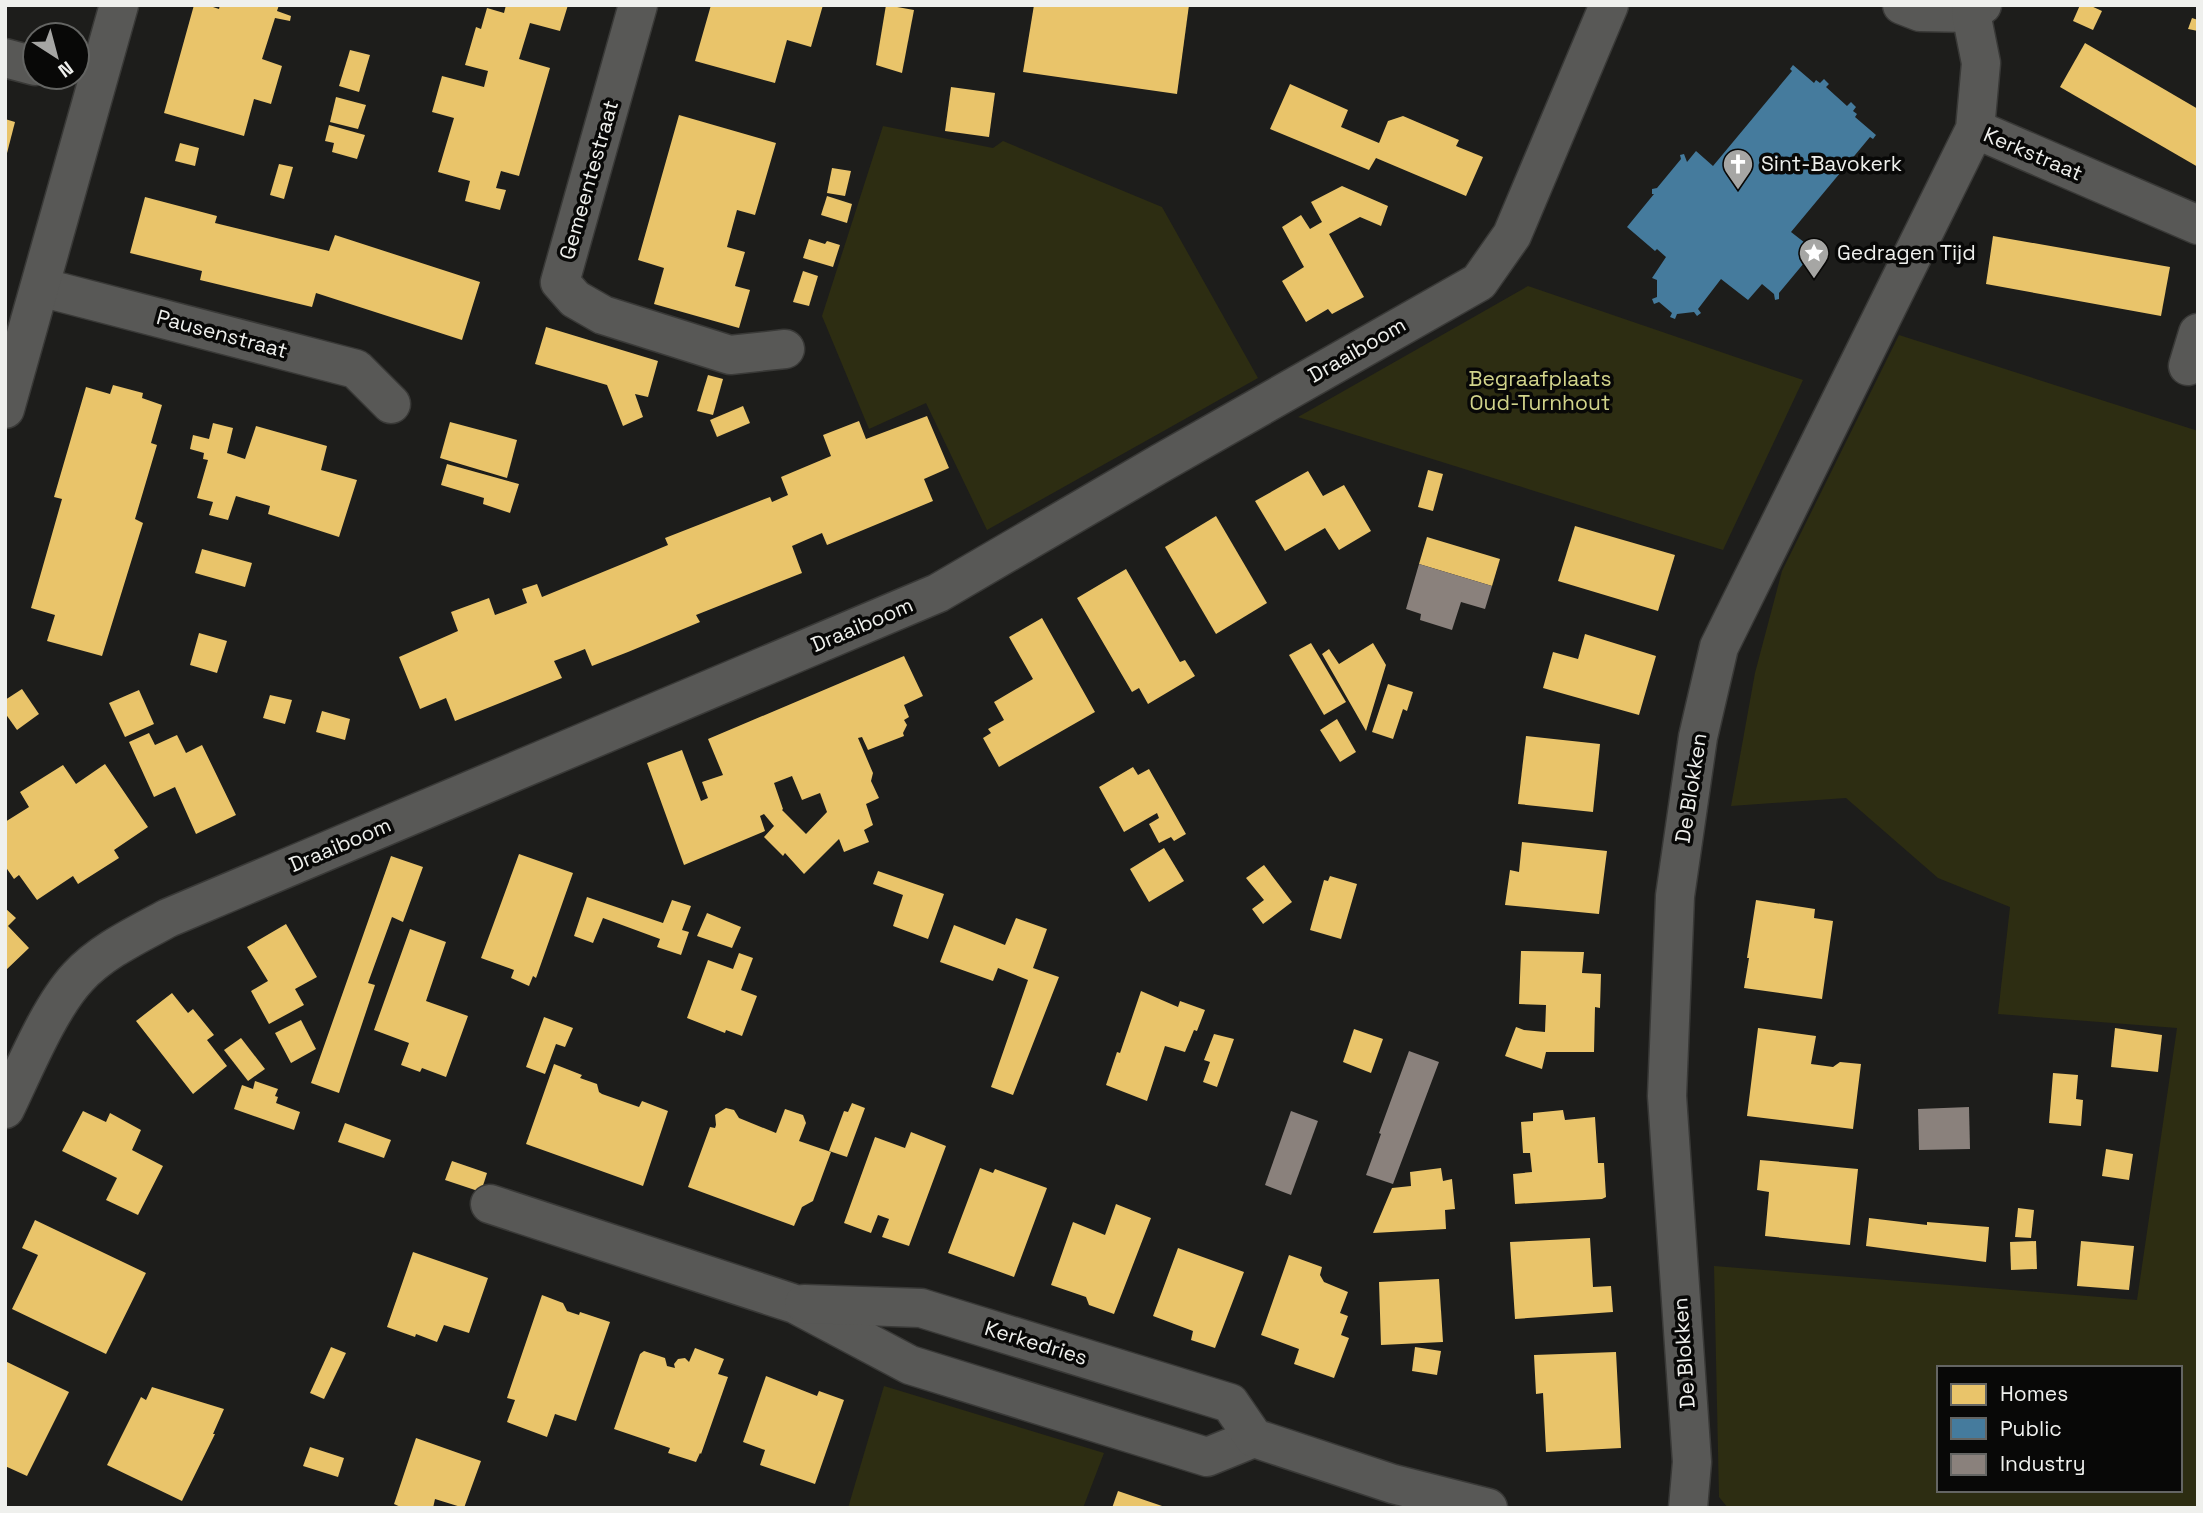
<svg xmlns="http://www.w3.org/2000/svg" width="2203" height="1513" font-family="'Space Grotesk',sans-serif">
<rect width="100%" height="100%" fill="#1d1d1b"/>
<g fill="#2d2d12" fill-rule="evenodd">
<path d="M883,126l110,22 10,-7 159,66 96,171 -271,152 -61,-127 -57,26 -47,-113z"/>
<path d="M1528,286l275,94 -80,170 -425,-133z"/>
<path d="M1899,335l299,96v1077h-470l-9,-11 -5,-231 423,34 40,-272 -179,-14 12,-107 -72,-29 -92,-80 -115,8 24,-133 27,-102zM1939,1368h241v122h-241z"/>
<path d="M884,1386l220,67 -21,55h-235z"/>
</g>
<g fill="#e9c46a" fill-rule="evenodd">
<path d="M194,5h13l12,4 1,-4h59l-2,6 14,5 -1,5 -15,-3 -13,41 20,7 -11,38 -17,-5 -10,37 -80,-23z"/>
<path d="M506,5h62l-8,26 -30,-8 -11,36 31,9 -31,108 -18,-5 -5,17 10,2 -6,20 -35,-9 5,-20 -32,-9 16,-54 -22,-6 10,-36 42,11 4,-16 -23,-6 11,-38 5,2 6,-21 17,5z"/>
<path d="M711,5h112l-12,42 -24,-7 -12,43 -80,-22z"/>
<path d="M886,5l28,5 -12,63 -26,-8z"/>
<path d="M1034,5h155l-12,89 -154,-22z"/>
<path d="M2080,5h9l13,6 -9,19 -20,-9z"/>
<path d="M2192,18l6,2v11l-10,-2z"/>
<path d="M2085,43l113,66v58l-138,-80z"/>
<path d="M350,50l20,5 -11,37 -20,-6z"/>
<path d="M1290,84l58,26 -7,17 38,16 9,-22 15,-5 56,24 -3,6 27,11 -17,39 -90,-38 -7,12 -99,-41z"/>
<path d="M951,87l44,6 -6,44 -44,-6z"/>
<path d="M336,97l30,8 -8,24 -28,-7z"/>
<path d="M679,115l97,28 -21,72 -18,-5 -10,37 18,5 -10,34 15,4 -11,38 -85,-24 10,-36 -26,-8z"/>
<path d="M5,119l10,3 -9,35h-1z"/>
<path d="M329,125l36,10 -8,24 -25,-7 2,-9 -9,-2z"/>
<path d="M180,143l19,5 -4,18 -20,-5z"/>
<path d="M279,164l14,3 -9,32 -14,-4z"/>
<path d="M832,168l19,3 -6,25 -18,-3z"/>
<path d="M1342,186l46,20 -7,20 -21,-9 -31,17 35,63 -32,17 -4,-5 -22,13 -24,-41 22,-14 -22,-40 19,-12 9,14 12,-7 -11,-20z"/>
<path d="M827,196l25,8 -5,19 -26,-8z"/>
<path d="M145,197l72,19 -2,7 114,28 6,-16 145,47 -18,58 -146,-47 -4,14 -112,-27 2,-9 -72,-18z"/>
<path d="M1993,236l177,31 -9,49 -175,-32z"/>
<path d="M809,239l16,5 2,-3 13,4 -7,22 -30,-9z"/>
<path d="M803,271l15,5 -9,30 -16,-4z"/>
<path d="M546,327l112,34 -10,36 -13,-3 8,23 -20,9 -16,-41 -72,-21z"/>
<path d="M708,375l15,4 -10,36 -16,-4z"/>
<path d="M113,385l30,8 -1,5 20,7 -11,38 6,2 -22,74 8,4 -41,133 -55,-15 8,-26 -24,-7 31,-109 -8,-2 32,-110 24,7z"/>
<path d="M743,406l7,17 -33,14 -7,-17z"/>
<path d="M927,416l22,52 -25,11 9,22 -106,44 -5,-12 -30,13 10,27 -106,42 4,7 -72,30 -36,14 -7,-17 -15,6 -16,6 8,17 -107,43 -9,-23 -26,11 -21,-52 59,-26 -7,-19 38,-14 6,17 32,-12 -5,-14 15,-5 5,13 90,-37 36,-15 -3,-7 105,-41 2,5 16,-7 -7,-18 50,-21 -8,-21 36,-14 7,18z"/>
<path d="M450,422l67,18 -10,38 -67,-20z"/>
<path d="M213,423l20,5 -6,25 18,6 11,-33 71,20 -6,24 36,10 -18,57 -71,-23 2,-8 -34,-10 -8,24 -19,-5 4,-13 -16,-4 11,-38 -5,-1 1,-6 -14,-4 3,-14 16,4z"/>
<path d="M447,464l72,20 -9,29 -27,-9 1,-6 -43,-13z"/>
<path d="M1428,470l15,4 -10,37 -15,-4z"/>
<path d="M1308,471l15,25 21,-11 27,46 -32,19 -14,-22 -40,23 -30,-50z"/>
<path d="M1216,516l51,87 -51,31 -51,-87z"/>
<path d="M1575,526l100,29 -17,56 -100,-30z"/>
<path d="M1427,537l73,22 -8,27 -73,-22z"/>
<path d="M202,549l50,14 -7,24 -50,-14z"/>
<path d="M1126,569l54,93 5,-2 10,16 -47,28 -9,-16 -7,4 -55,-94z"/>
<path d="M1042,618l53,94 -96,55 -16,-29 8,-5 -3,-4 16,-9 -10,-18 39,-23 -24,-42z"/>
<path d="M199,633l28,8 -10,32 -27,-8z"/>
<path d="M1585,634l71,22 -17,59 -96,-27 10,-36 25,7z"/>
<path d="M1311,643l35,59 -22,13 -35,-60z"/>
<path d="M1373,643l13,22 -20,66 -44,-77 7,-5 10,15z"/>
<path d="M904,656l19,40 -19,9 5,12 -5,3 3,5 -4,8 1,3 -36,14 -6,-13 -4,1 15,35 -2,8 8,17 -13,6 7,21 -9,5 5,12 -25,10 -5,-13 -35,35 -19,-21 -2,3 -19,-19 10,-11 -10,-12 -4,2 5,15 -81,34 -37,-102 35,-13 19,51 7,-3 -6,-16 21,-7 -15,-36zM792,776l10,24 18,-7 7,19 -21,22 -24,-24 1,-1 -9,-26z"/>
<path d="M1388,684l25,8 -6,19 -4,-2 -10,30 -21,-7z"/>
<path d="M22,689l17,25 -22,16 -12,-17v-13z"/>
<path d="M139,690l15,34 -29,13 -16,-34z"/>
<path d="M270,695l22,5 -7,24 -22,-6z"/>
<path d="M322,711l28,8 -5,21 -29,-8z"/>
<path d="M1337,719l19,33 -16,10 -20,-32z"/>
<path d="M149,733l6,12 22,-10 9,18 16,-8 34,70 -40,19 -21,-47 -21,10 -25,-55z"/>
<path d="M1526,736l74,8 -7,68 -75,-8z"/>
<path d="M105,764l43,63 -34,23 5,8 -41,26 -5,-8 -36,24 -18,-25 -5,4 -9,-13v-44l24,-15 -9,-15 43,-27 13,19z"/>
<path d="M1133,767l5,8 11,-6 37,65 -12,7 -3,-4 -12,6 -10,-19 10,-6 -2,-5 -33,19 -25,-45z"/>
<path d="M1522,842l85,9 -8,63 -94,-9 5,-35 9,2z"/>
<path d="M1164,848l20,33 -35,21 -19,-33z"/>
<path d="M519,854l54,19 -37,105 -3,-2 -4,10 -18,-8 3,-8 -33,-12z"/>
<path d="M391,856l32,11 -20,55 -11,-5 -24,66 7,2 -36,108 -28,-10z"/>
<path d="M1264,865l28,37 -29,22 -11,-15 12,-9 -18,-22z"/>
<path d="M878,871l66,23 -16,45 -35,-13 10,-31 -30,-11z"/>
<path d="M1330,876l27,8 -16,55 -31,-9 14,-50 4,1z"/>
<path d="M587,897l76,26 9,-23 19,6 -9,24 7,2 -8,23 -24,-8 3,-8 -57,-21 -10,25 -19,-7z"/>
<path d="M1756,900l59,9 -1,9 19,3 -11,78 -78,-11 5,-30h-2z"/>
<path d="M5,908l11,10 -8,8 21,22 -24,23z"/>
<path d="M707,913l34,14 -9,21 -35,-12z"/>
<path d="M1016,918l31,11 -14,39 26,9 -46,118 -22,-8 37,-107 -30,-12 -5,13 -53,-19 14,-37 51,20z"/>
<path d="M286,924l31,53 -22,12 9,16 -35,19 -18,-33 17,-10 -21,-34z"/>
<path d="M410,929l36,13 -20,59 42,15 -22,61 -24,-9 -2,4 -19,-7 8,-22 -35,-13z"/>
<path d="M1521,951l63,1 -2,21 19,1 -1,34 -5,-1 -1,45h-48l-4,17 -37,-13 11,-29 8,3 21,2 1,-27 -27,-1z"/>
<path d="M739,953l14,5 -12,32 16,6 -15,40 -16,-6 -1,3 -38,-15 21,-58 25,9z"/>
<path d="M1141,991l37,16 2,-6 25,9 -8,21 -3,-1 -9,22 -20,-6 -18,55 -41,-16 11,-33 3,1z"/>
<path d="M172,993l16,20 5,-4 21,26 -7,5 20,26 -34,28 -57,-73z"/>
<path d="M544,1017l29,11 -8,19 -9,-3 -11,30 -19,-7z"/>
<path d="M301,1020l15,29 -25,14 -16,-30z"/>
<path d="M1758,1028l58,8 -5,28 22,3 7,-5 21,2 -8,65 -106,-13z"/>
<path d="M2115,1028l47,7 -4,37 -47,-5z"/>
<path d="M1354,1029l29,10 -12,34 -28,-11z"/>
<path d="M1214,1034l20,5 -17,48 -14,-5 7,-20 -6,-2z"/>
<path d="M241,1038l24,31 -17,12 -24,-31z"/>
<path d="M554,1064l28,11 -2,3 17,6 2,8 3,2 37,13 3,-6 26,10 -25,75 -117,-42z"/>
<path d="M2053,1073l25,2 -2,24 7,1 -2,26 -32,-3z"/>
<path d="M255,1081l23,8 -3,7 3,1 -2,6 24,9 -6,18 -60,-21 8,-24 11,4z"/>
<path d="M852,1103l13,5 -18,49 -18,-6 15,-40 4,1z"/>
<path d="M726,1108l8,2 5,8 37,15 9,-24 18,6 3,8 -7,18 32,11 -18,49 -11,6 -8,19 -106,-39 22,-60 5,1 1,-3 -1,-10z"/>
<path d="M1563,1110l2,10 30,-3 3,46h6l2,34 -4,2 -87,5 -2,-30 19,-2 -2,-19h-7l-2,-31 12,-1v-8z"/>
<path d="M83,1111l23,11 4,-9 31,17 -9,20 31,16 -25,49 -32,-15 11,-22 -55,-27z"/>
<path d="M345,1123l46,17 -7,18 -46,-16z"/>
<path d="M911,1132l35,14 -37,100 -27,-9 7,-18 -11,-4 -7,18 -27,-10 31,-86 30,11z"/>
<path d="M2106,1149l27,5 -4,26 -27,-4z"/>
<path d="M1760,1160l98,9 -8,76 -85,-9 4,-44 -12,-2z"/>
<path d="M452,1161l35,12 -6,19 -36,-12z"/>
<path d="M980,1168l13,5 2,-4 52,19 -33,89 -66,-24z"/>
<path d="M1441,1168l2,13 9,-2 3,30 -10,1 1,19 -73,4 19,-45 19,-2 -1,-14z"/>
<path d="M1116,1204l35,14 -37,96 -25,-9 -3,-8 -35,-12 22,-63 32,13z"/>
<path d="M2018,1208l16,2 -3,28 -16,-1z"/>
<path d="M1869,1218l58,7v-3l62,5 -3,35 -120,-16z"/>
<path d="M35,1220l111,53 -40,81 -94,-45 26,-54 -16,-7z"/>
<path d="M1590,1238l3,49 18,-1 2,26 -98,7 -5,-77z"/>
<path d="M2036,1241l1,28 -26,1 -1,-28z"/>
<path d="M2081,1241l53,5 -5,44 -52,-4z"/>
<path d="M1178,1248l66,24 -29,76 -24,-8 2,-9 -40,-15z"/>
<path d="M413,1252l75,26 -19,55 -25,-8 -7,17 -21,-8 -1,3 -28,-10z"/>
<path d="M1289,1255l33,12 -2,8 4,7 24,10 -8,21 8,3 -7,19 8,3 -15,40 -40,-14 5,-15 -38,-14z"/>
<path d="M1439,1279l4,63 -62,3 -2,-63z"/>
<path d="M542,1295l21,8 4,8 12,4 1,-3 30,10 -34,99 -21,-7 -8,23 -40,-15 8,-22 -8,-2z"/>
<path d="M331,1347l15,6 -22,46 -14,-6z"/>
<path d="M1415,1347l26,4 -4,24 -25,-4z"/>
<path d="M695,1348l29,11 -6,15 10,3 -27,77 -1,-1 -4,9 -28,-9 2,-5 -56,-19 26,-75 4,-3 21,7 2,8 8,2 -1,-4 4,-5 7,-1 4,4z"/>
<path d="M1616,1352l5,96 -75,4 -3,-59 -7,1 -2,-39z"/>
<path d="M5,1361l64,31 -42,84 -22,-10z"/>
<path d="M766,1376l51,20 2,-5 25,9 -29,84 -55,-19 5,-15 -22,-8z"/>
<path d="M152,1387l72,22 -11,25h2l-33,67 -75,-36 34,-68 5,3z"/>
<path d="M416,1438l65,23 -17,47 -29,-9 -2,9h-30l-9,-4z"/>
<path d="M310,1447l34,11 -6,19 -35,-11z"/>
<path d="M1118,1491l47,16v1h-53z"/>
</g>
<path fill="#457b9d" d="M1793,65l21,18 2,-3 4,3 4,-4 5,5 -3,3 21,19 4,-4 5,5 -3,4 4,3 -2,3 21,18 -3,4 -3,-2 -79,95 18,14 -9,10 8,1 1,5 -5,1 -25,30v6l-4,1 -1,-6 -12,-10 -14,16 -27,-21 -23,30 3,4 -4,3 -3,-4 -17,2 -2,5 -5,-2 2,-4 -13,-11 -5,2 -2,-5 5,-2v-17l-5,-2 14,-21 -9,-8 -2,2 -28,-24 27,-33h-2v-5l5,-1 24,-29 -1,-4 4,-1 3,8 9,-11 17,15 79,-95 -2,-2z"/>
<g fill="#8a817c">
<path d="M1419,564l73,22 -7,23 -24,-7 -9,28 -32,-10 1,-6 -15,-5z"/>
<path d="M1409,1051l30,11 -46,122 -27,-9 15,-41 -2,-1z"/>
<path d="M1969,1107l1,42 -51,1 -1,-41z"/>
<path d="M1291,1111l27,10 -27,74 -26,-10z"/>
</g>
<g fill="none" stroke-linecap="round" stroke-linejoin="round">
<g stroke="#393937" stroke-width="41">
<g id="street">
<path d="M638,5l-78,277 15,17 28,16 127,40 55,-6"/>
<path d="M1902,5l18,7 51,1 11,-8"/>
<path d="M5,58l30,8"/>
<path d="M1975,129l223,96"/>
<path d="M40,287l316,82 35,35"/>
<path d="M2188,366l10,-33"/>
<path d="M5,409l114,-404"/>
<path d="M5,1109c19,-39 44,-101 73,-132 24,-26 59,-42 90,-59l770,-325 223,-130 318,-181 33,-47 97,-230"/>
<path d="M490,1204l305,100 115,61 297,92 47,-19"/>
<path d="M804,1304l117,4 309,95 24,35 139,46 95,24"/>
<path d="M1688,1508l4,-46 -25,-366 8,-200 23,-159 21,-90 256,-518 6,-66 -10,-50"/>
</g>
</g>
<use href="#street" stroke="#585856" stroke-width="38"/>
</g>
<defs>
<g id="church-pin" transform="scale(1.575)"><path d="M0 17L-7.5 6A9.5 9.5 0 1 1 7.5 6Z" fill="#a6a6a4" stroke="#080807"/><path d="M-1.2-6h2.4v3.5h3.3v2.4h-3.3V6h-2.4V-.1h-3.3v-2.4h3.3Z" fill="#fff"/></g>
<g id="sight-pin" transform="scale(1.575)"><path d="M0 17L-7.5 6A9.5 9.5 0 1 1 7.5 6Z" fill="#a6a6a4" stroke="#080807"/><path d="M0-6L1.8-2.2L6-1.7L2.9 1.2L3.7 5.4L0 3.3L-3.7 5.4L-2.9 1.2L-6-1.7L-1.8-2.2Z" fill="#fff"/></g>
</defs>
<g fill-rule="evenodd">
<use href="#church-pin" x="1738" y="164"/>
<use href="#sight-pin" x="1814" y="253"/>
</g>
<g text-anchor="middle" stroke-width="7" stroke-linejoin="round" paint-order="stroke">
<g font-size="21" fill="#eff0ed" stroke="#080807">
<text transform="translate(2033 154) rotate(23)" y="7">Kerkstraat</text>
<text transform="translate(589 180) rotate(-74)" y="7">Gemeentestraat</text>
<text transform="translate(222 334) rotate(15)" y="7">Pausenstraat</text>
<text transform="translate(1357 350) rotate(-30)" y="7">Draaiboom</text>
<text transform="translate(862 625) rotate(-23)" y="7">Draaiboom</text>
<text transform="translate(1691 788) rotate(-81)" y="7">De Blokken</text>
<text transform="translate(340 845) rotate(-23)" y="7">Draaiboom</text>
<text transform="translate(1036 1343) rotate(17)" y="7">Kerkedries</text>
<text transform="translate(1684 1353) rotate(-94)" y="7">De Blokken</text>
</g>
<g font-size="21" fill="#eff0ed" stroke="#080807" text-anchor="start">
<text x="1761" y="171">Sint-Bavokerk</text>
<text x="1837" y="260">Gedragen Tijd</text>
</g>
<g font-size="21" fill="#d2d48b" stroke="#080807">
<text x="1540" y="386">Begraafplaats<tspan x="1540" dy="24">Oud-Turnhout</tspan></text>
</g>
</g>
<rect width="2203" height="1513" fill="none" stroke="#eff0ed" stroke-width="14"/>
<rect x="1937" y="1366" width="245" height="126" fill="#080807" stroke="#646563" stroke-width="2"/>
<rect x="1951" y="1384" width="35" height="21" fill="#e9c46a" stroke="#646563" stroke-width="2"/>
<text x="2000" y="1401" font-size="21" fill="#eff0ed">Homes</text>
<rect x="1951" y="1418" width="35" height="21" fill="#457b9d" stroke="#646563" stroke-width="2"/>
<text x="2000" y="1436" font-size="21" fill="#eff0ed">Public</text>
<rect x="1951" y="1454" width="35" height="21" fill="#8a817c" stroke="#646563" stroke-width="2"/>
<text x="2000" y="1471" font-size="21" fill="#eff0ed">Industry</text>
<g transform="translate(56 56) rotate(144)"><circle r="33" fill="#080807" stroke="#646563" stroke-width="2"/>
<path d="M0-5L12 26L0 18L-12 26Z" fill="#a6a6a4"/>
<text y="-10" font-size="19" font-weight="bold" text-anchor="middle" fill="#eff0ed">N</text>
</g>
</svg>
